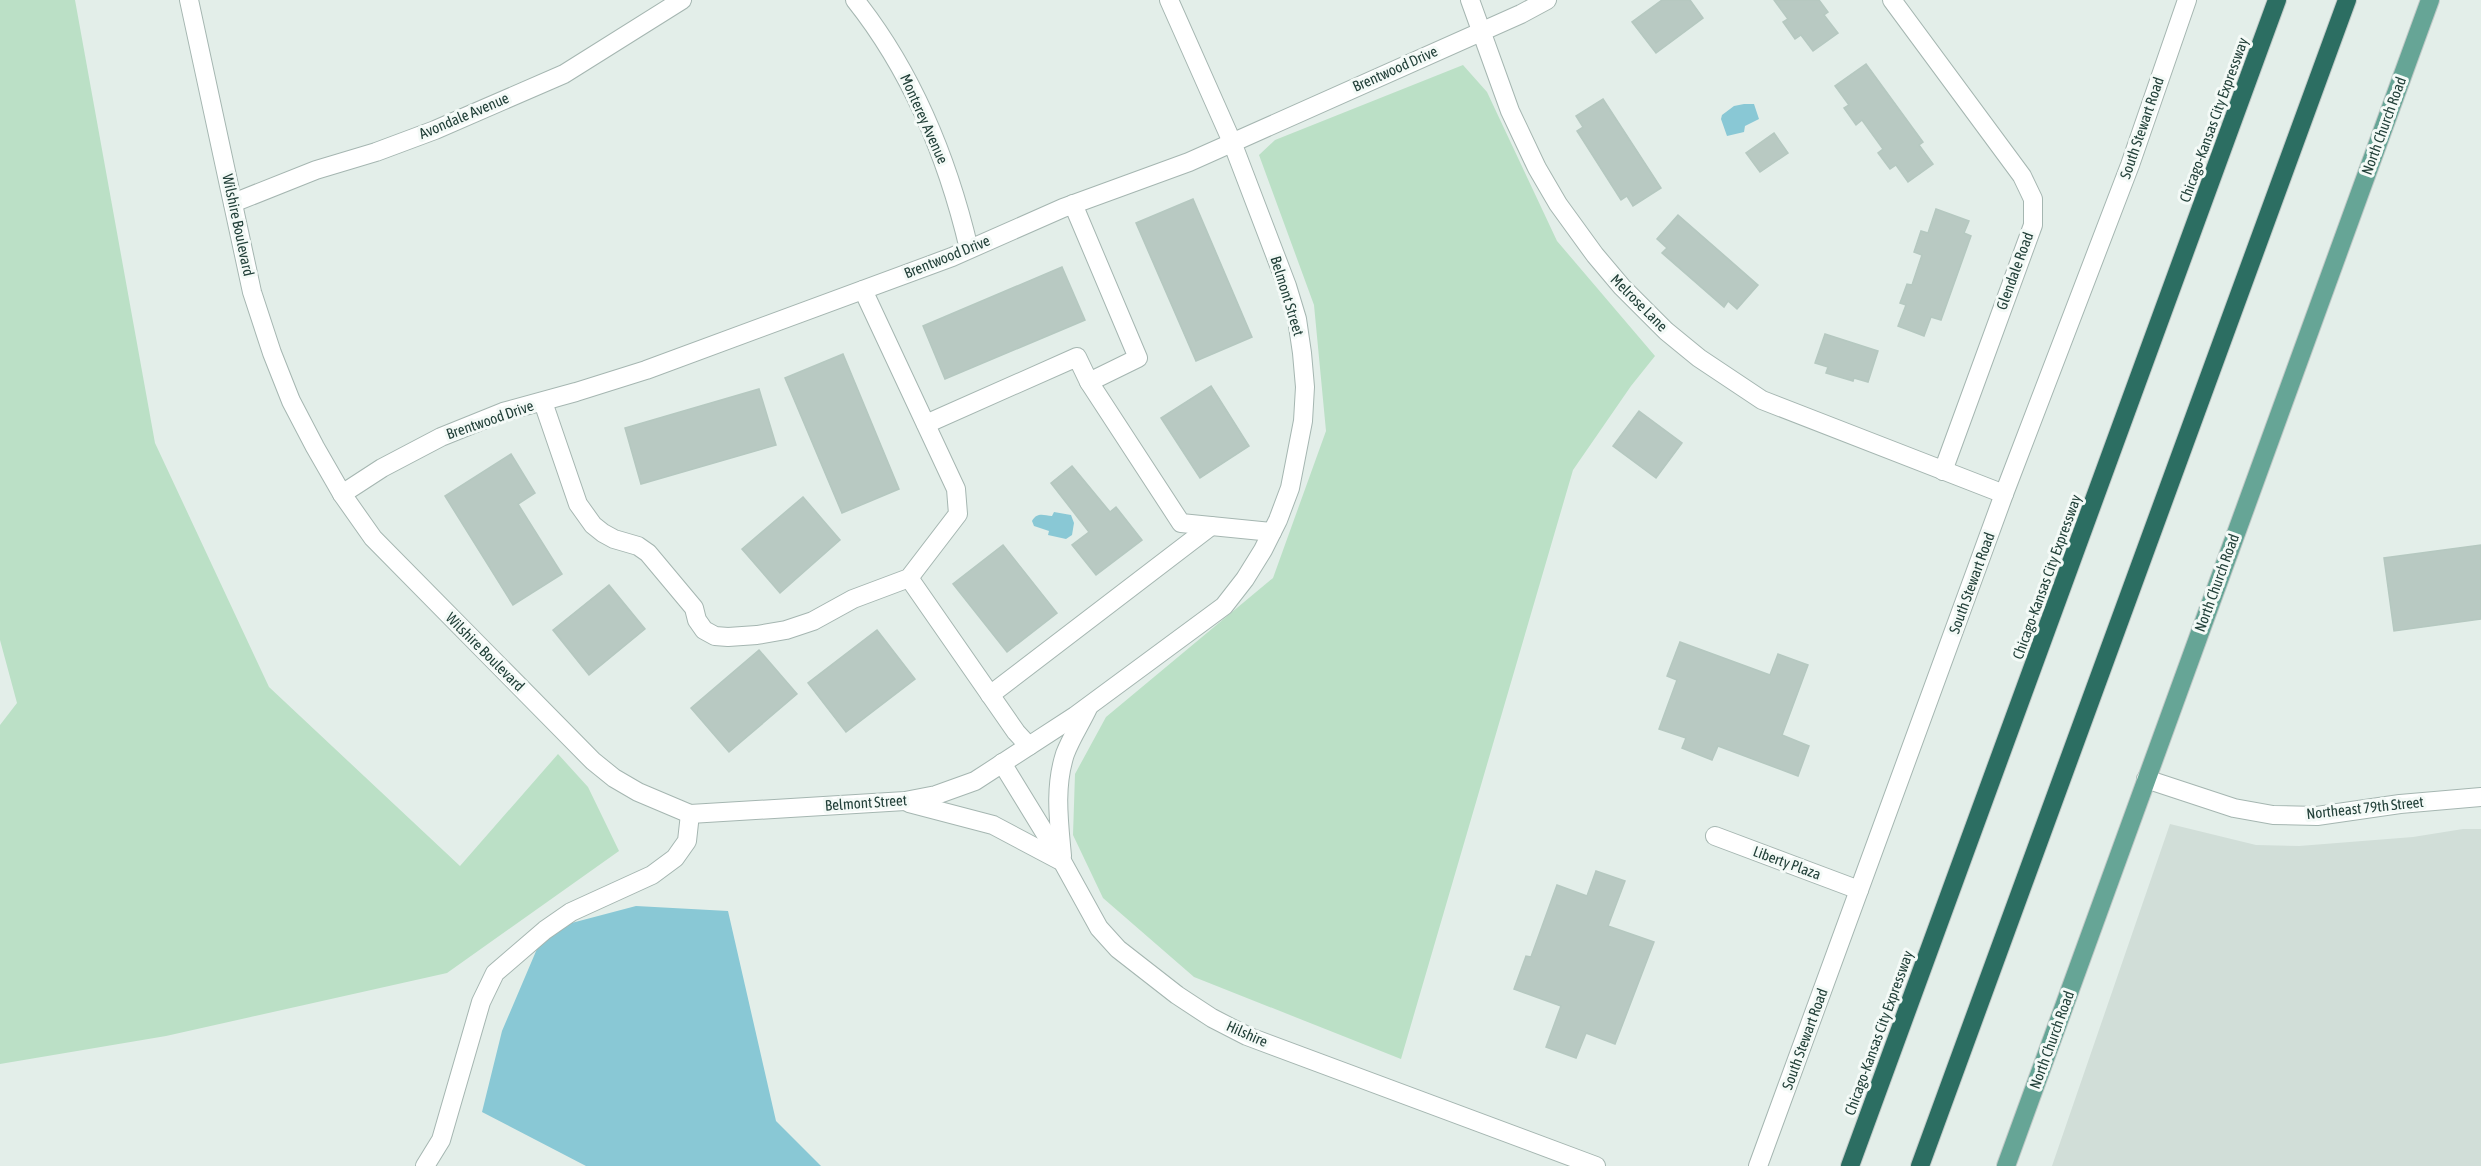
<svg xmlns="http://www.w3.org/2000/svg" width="2481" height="1166" font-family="'Asap Condensed',sans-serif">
<rect width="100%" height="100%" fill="#e3eee9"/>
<path fill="#d1ded8" d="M2170,824l86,21 43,1 114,-9 50,-8h18v337h-429z"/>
<g fill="#bbe0c6">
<path d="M0,0h75l80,443 114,244 191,179 98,-112 30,33 31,64 -172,122 -281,63 -166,28v-339l17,-22 -17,-63z"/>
<path d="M1463,65l24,27 70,149 98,115 -24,30 -58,84 -172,589 -207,-82 -91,-79 -30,-63 2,-61 31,-57 167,-139 53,-147 -12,-126 -55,-150 16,-15z"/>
</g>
<g fill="#89c8d5">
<path d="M1744,104h10l5,15 -14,7 -1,6 -17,4 -6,-17 1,-4 12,-9z"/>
<path d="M1054,512l17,3 3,8 -2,12 -6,4 -18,-4 1,-4 -15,-5 -2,-5c5,-9 11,-6 20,-5z"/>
<path d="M636,906l92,5 48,210 45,45h-235l-104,-54 20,-81 43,-101z"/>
</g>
<g fill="#b8c9c2" stroke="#b5c8c0" stroke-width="1.5">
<path d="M1662,0h28l13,18 -47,35 -24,-31z"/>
<path d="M1774,0h45l9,12 -4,3 14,18 -25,18 -12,-16 -6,4 -12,-17 5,-3z"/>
<path d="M1866,64l57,78 -4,3 14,19 -25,18 -12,-17 -6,4 -12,-16 5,-4 -21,-29 -6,5 -12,-17 5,-3 -14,-19z"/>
<path d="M1603,99l58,89 -28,18 -6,-10 -6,4 -44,-69 6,-4 -7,-11z"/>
<path d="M1774,133l14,20 -28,19 -14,-19z"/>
<path d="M1193,199l59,138 -56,24 -60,-138z"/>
<path d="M1936,209l33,12 -5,12 7,3 -30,84 -10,-3 -7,19 -26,-10 8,-21 -6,-2 7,-19 5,1 10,-30 -8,-3 7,-21 7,2z"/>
<path d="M1678,215l80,70 -21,24 -9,-8 -4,6 -62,-54 5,-5 -10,-9z"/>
<path d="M1062,267l23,53 -140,59 -22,-53z"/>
<path d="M1825,334l53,17 -10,31 -14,-4 -1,3 -27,-8 2,-6 -13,-4z"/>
<path d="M843,354l56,135 -57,24 -57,-135z"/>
<path d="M1211,386l38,60 -49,32 -39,-60z"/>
<path d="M759,389l17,56 -135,39 -16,-56z"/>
<path d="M1639,411l43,32 -26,35 -43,-32z"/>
<path d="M511,454l24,39 -17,11 44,70 -49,31 -68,-109z"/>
<path d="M1072,466l38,46 6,-5 26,33 -46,35 -24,-30 17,-13 -38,-49z"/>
<path d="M803,497l37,43 -60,53 -38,-44z"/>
<path d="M1003,545l54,68 -50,39 -54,-68z"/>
<path d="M2481,545v74l-87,12 -10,-73z"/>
<path d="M609,585l36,44 -56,46 -36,-45z"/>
<path d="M877,630l38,49 -69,53 -38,-49z"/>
<path d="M1680,642l90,33 8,-21 30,11 -26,70 27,11 -11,30 -80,-30 -6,14 -30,-12 4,-10 -27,-9 18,-49 -10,-4z"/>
<path d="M759,650l38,44 -68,58 -38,-44z"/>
<path d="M1596,871l29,10 -17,45 46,16 -39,102 -29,-11 -10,25 -30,-11 15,-41 -47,-17 12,-33 5,1 26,-72 30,11z"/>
</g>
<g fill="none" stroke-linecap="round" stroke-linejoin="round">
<g stroke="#a5b6b1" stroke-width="20">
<g id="minor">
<path d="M189,0l63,292 20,61 19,48 24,46 27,47 31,44 220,223 21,17 24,14 52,22 215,-13 31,-6 39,-14 100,-65 149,-110 21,-27 18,-29 15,-30 12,-32 13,-67 2,-34 -3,-34 -5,-34 -10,-33 -55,-144 -63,-142"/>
<path d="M855,0c58,73 93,160 114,249"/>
<path d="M1470,0l40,111 27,57 21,36 37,51 27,32 44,44 33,27 63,42 242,94"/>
<path d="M1892,0l130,176 11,23v26l-90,246"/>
<path d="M233,203l83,-33 60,-18 59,-22 129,-56 118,-74"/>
<path d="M1089,382l92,141 91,9"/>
<path d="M543,402l35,102 15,21 10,8 11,6 24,7 10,7 46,55 3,12 7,10 11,6 13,1 29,-2 29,-5 27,-9 40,-22 56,-21 49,-64 -2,-25 -93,-199"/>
<path d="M926,424l151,-67 12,25 49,-24 -65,-154"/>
<path d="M342,494l40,-26 59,-31 62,-25 73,-20 70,-22 306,-113 111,-49 126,-46 332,-148 26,-14"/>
<path d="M909,578l107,154 13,14"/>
<path d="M990,695l221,-169"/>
<path d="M1002,763l60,98 37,67 19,21 59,46 35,23 35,18 349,130"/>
<path d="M2146,779l88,29 39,7 44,1 83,-12 81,-7"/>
<path d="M909,803l84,22 66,35"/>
<path d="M1715,836l144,54"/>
<path d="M1062,856c-3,-34 -8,-68 3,-102 6,-16 16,-31 23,-46"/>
<path d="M425,1166l16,-26 40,-138 14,-29 50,-43 26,-18 81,-37 23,-17 12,-17 3,-27"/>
<path d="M1758,1166l246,-672 126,-329 57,-165"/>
</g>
</g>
<g stroke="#c1cac8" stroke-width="20">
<path id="major" d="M2006,1166l424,-1166"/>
</g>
<g stroke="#c1cac8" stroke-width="20">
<g id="highway">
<path d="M1850,1166l427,-1166"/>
<path d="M1920,1166l427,-1166"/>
</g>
</g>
<use href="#minor" stroke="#fff" stroke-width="18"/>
<use href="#major" stroke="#66a596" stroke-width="18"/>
<use href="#highway" stroke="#2c6e62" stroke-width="18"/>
</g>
<g text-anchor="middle" stroke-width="6" stroke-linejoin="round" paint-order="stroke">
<g font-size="15" fill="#224039" stroke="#f4faf7">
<text transform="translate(1395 69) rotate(-24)" y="5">Brentwood Drive</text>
<text transform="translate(464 116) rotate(-23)" y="5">Avondale Avenue</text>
<text transform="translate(924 119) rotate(66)" y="5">Monterey Avenue</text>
<text transform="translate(2214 120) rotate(-70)" y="5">Chicago-Kansas City Expressway</text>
<text transform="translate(2384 126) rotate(-70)" y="5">North Church Road</text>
<text transform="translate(2142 128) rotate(-71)" y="5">South Stewart Road</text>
<text transform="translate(238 225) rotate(78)" y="5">Wilshire Boulevard</text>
<text transform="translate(947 257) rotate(-22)" y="5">Brentwood Drive</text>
<text transform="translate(2015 271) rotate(-70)" y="5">Glendale Road</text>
<text transform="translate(1287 296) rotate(73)" y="5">Belmont Street</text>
<text transform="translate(1639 303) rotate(45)" y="5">Melrose Lane</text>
<text transform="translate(490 420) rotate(-19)" y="5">Brentwood Drive</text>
<text transform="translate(2047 577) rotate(-70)" y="5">Chicago-Kansas City Expressway</text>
<text transform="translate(1972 583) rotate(-70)" y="5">South Stewart Road</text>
<text transform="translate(2217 583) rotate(-70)" y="5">North Church Road</text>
<text transform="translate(485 652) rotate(45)" y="5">Wilshire Boulevard</text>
<text transform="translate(866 803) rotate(-4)" y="5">Belmont Street</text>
<text transform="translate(2365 808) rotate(-6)" y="5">Northeast 79th Street</text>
<text transform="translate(1787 863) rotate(20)" y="5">Liberty Plaza</text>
<text transform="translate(1879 1033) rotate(-70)" y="5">Chicago-Kansas City Expressway</text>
<text transform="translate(1247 1034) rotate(24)" y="5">Hilshire</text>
<text transform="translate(1805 1039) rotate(-70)" y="5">South Stewart Road</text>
<text transform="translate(2052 1040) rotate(-70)" y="5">North Church Road</text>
</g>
</g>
</svg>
